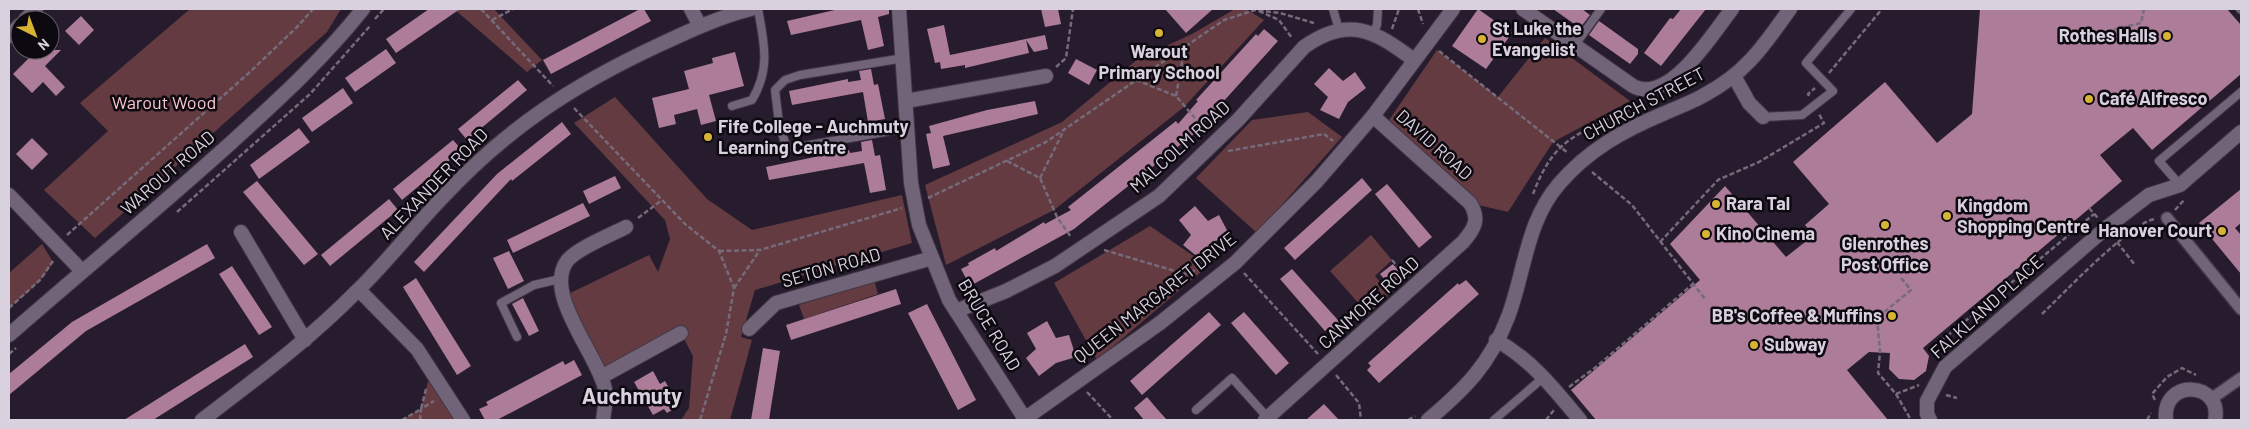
<svg xmlns="http://www.w3.org/2000/svg" width="2250" height="429" font-family="Barlow,sans-serif">
<rect width="100%" height="100%" fill="#271c2d"/>
<g fill="#643b41">
<path d="M190,9h151l-14,23 -232,206 -51,-48 64,-59 -28,-28z"/>
<path d="M454,9h40l48,51 -15,12z"/>
<path d="M1235,9h11l18,11 -80,87 -130,103 -108,55 -21,-80 137,-63 76,-63 54,-25z"/>
<path d="M1545,38l85,63 -77,41 -45,70 -38,-9 -85,-77 52,-76 61,47z"/>
<path d="M615,97l92,102 45,31 150,-35 10,48 -157,47 -14,47 11,3 -22,80h-49l8,-12 4,-52 -12,-23 -80,44 -39,-80 87,-42 9,17 12,-33 -5,-19 -91,-97z"/>
<path d="M1308,112l34,25 -85,96 -61,-55 56,-58z"/>
<path d="M1150,226l58,40 -111,94 -43,-77z"/>
<path d="M1371,235l21,25 -17,16 15,18 -22,20 -38,-43z"/>
<path d="M42,244l11,18c-10,19 -28,33 -44,46v-35z"/>
<path d="M874,280l4,14 -74,25 -5,-14z"/>
<path d="M431,370l33,50h-62l19,-11z"/>
</g>
<g fill="#ac7c99">
<path d="M429,9h31l-64,44 -10,-14z"/>
<path d="M640,9h4l7,12 -100,53 -8,-14z"/>
<path d="M839,9h50v5l-11,3 6,29 -16,4 -7,-30 -70,15 -4,-14z"/>
<path d="M1041,9h17l3,15 -16,3z"/>
<path d="M1165,9h48l-27,24z"/>
<path d="M1478,9l34,24 -26,36 -34,-23z"/>
<path d="M1553,9h29l8,6 -10,13z"/>
<path d="M1681,9h25l-45,57 -17,-13 26,-35 3,1z"/>
<path d="M1980,9h247l14,16v49l-89,76 -19,-22 -33,27 22,26 -199,167 6,8 -3,15 -12,9 -15,-1 -10,-10 1,-16 -21,-1 -22,18 41,50h-292l-25,-30 129,-110 -30,-36 55,-58 61,71 28,-22 -9,-10 24,-21 -36,-42 92,-80 52,61 35,-29z"/>
<path d="M81,16l13,14 -15,15 -14,-14z"/>
<path d="M1599,21l39,28v5l-8,10 -41,-29z"/>
<path d="M944,25l6,30 95,-20 3,14 -14,3 -8,-12 3,13 -64,15v-3l-24,4 -1,-7 -5,1 -8,-34z"/>
<path d="M1264,29l14,12 -84,93 -120,95 -104,57 -9,-17 8,-4 -1,-2 27,-15 1,3 48,-29 1,2 26,-14 -3,-3 34,-27 74,-59 2,3 20,-23 -2,-1 60,-66 2,2z"/>
<path d="M386,49l10,14 -41,29 -10,-14z"/>
<path d="M37,50h24l-16,16 20,21 -9,9 -13,-14 -11,11 -19,-19z"/>
<path d="M735,52l9,34 -35,9 7,26 -15,4 -4,-16 -23,6 2,9 -17,4 -7,-30 37,-9 -5,-18 29,-8 -1,-5z"/>
<path d="M1076,59l21,11 -8,15 -21,-12z"/>
<path d="M1329,68l14,13 12,-9 11,16 -18,14 -9,17 -19,-9 8,-13 -14,-13z"/>
<path d="M871,69l3,16 4,-1 7,35 -17,3 -5,-30 -71,13 -3,-14 59,-12v3l13,-2 -2,-9z"/>
<path d="M518,80l9,10 -60,50 -9,-11z"/>
<path d="M343,88l10,15 -41,29 -10,-14z"/>
<path d="M1035,101l3,13 -95,22 7,29 -17,4 -7,-35 5,-1 -2,-7 58,-16z"/>
<path d="M562,122l9,12 -59,47 -1,-2 -87,93 -10,-10 83,-88z"/>
<path d="M299,128l11,14 -51,37 -9,-14z"/>
<path d="M32,138l16,16 -16,16 -16,-16z"/>
<path d="M453,140l9,10 -60,50 -9,-11z"/>
<path d="M872,140l3,16 5,-1 6,35 -16,3 -6,-30 -95,17 -3,-13 83,-17 1,3 12,-2 -1,-9z"/>
<path d="M615,176l6,12 -32,16 -6,-13z"/>
<path d="M1362,178l10,12 -77,70 -11,-12z"/>
<path d="M257,181l61,73 -14,11 -61,-73z"/>
<path d="M1387,184l45,53 -13,11 -44,-54z"/>
<path d="M2241,189v34l-6,5 6,7v39l-42,-51z"/>
<path d="M389,199l9,11 -68,56 -9,-11z"/>
<path d="M583,203l7,13 -77,37 -6,-13z"/>
<path d="M1195,206l13,15 11,-6 10,19 -17,9 -13,15 -16,-13 8,-10 -12,-15z"/>
<path d="M207,244l8,14 -129,73 -77,64v-21l63,-52z"/>
<path d="M509,251l15,30 -16,8 -15,-31z"/>
<path d="M1393,264l9,11 -12,11 -10,-12z"/>
<path d="M232,266l40,61 -13,8 -40,-61z"/>
<path d="M1292,269l54,60 -10,9 -8,-9 -3,2 -45,-52z"/>
<path d="M416,278l55,88 -14,9 -54,-88z"/>
<path d="M1466,280l13,14 -100,89 -12,-13 4,-4 -3,-3 90,-80 1,2z"/>
<path d="M896,289l5,15 -110,36 -5,-15z"/>
<path d="M523,298l16,33 -10,5 -17,-32z"/>
<path d="M927,304l49,96 -18,10 -50,-97z"/>
<path d="M1209,312l12,13 -79,70 -12,-14z"/>
<path d="M1244,312l45,51 -13,12 -45,-52z"/>
<path d="M1047,321l9,17 13,-3 7,22 -20,6 -17,13 -13,-18 10,-9 -9,-16z"/>
<path d="M245,344l8,13 -62,39 -38,24h-29z"/>
<path d="M763,348l17,3 -9,56 -2,13h-18z"/>
<path d="M574,360l8,15 -85,45h-12l-6,-11 9,-4 -2,-3 77,-41 2,4z"/>
<path d="M653,371l7,13 5,-3 14,25 -12,7 -3,-4 -11,6 -19,-33z"/>
<path d="M1147,397l11,13 9,10h-23l-10,-12z"/>
<path d="M1324,404l15,16h-33z"/>
</g>
<g fill="none" stroke-linecap="round" stroke-linejoin="round">
<g stroke="#403745" stroke-width="10">
<g id="service">
<path d="M1333,9l6,21"/>
<path d="M2240,9l1,1"/>
<path d="M1373,33l4,-8 1,-16"/>
<path d="M1575,45l26,-36"/>
<path d="M904,58l-104,17 -15,5 -10,10 4,33 7,23 6,2 116,-20"/>
<path d="M732,106l20,-6c19,-32 12,-57 6,-91"/>
<path d="M1763,117l39,-2 31,-24 -27,-28 45,-54"/>
<path d="M2180,185l-21,-24 82,-69"/>
<path d="M517,337l-16,-34 33,-18 26,-6"/>
<path d="M1196,410l36,-32 36,40"/>
<path d="M1494,420l50,-43"/>
</g>
</g>
<g stroke="#403745" stroke-width="14">
<g id="pedestrian">
<path d="M2167,218l74,91"/>
<path d="M2211,399l30,-21"/>
</g>
</g>
<g stroke="#403745" stroke-width="16">
<g id="minor">
<path d="M691,9l9,17"/>
<path d="M899,9l12,174 8,42 30,75 76,119"/>
<path d="M1523,9l110,77c36,20 80,-53 99,-77"/>
<path d="M25,20l11,-11"/>
<path d="M9,36l11,-11"/>
<path d="M1734,76l15,27 14,14"/>
<path d="M906,101l140,-25"/>
<path d="M9,195l73,76"/>
<path d="M241,232l64,108"/>
<path d="M359,290l58,59 46,71"/>
<path d="M956,311l50,-20 49,-25 104,-70 79,-76 66,-73c45,-32 71,-16 110,13"/>
<path d="M749,329l27,-26 156,-45"/>
<path d="M1496,340c36,20 59,50 84,80"/>
<path d="M601,377l80,-44"/>
<path d="M202,420c54,-41 108,-81 156,-130 30,-29 55,-62 84,-92 65,-70 131,-113 217,-153 30,-14 60,-28 92,-36"/>
<path d="M603,420c1,-9 4,-21 2,-31 -7,-34 -62,-95 -38,-128 10,-13 44,-26 59,-34"/>
<path d="M1023,420l137,-97 75,-60 82,-82 56,-65 80,-107"/>
<path d="M1265,420l198,-178c12,-14 17,-23 7,-39l-97,-87"/>
<path d="M1930,420l-3,-6v-13l18,-34 161,-139 43,-33 31,-10 61,-53"/>
<path d="M2166,420c-5,-42 57,-39 49,0"/>
</g>
</g>
<g stroke="#403745" stroke-width="16">
<g id="tertiary">
<path d="M9,335c74,-65 150,-127 224,-194 46,-42 91,-83 130,-132"/>
<path d="M1428,420c37,-31 62,-56 80,-103 17,-45 18,-95 51,-133 29,-34 65,-54 106,-71 13,-6 28,-11 41,-19 41,-22 58,-49 84,-85"/>
</g>
</g>
<g stroke="#756b7a" stroke-width="2.5" stroke-dasharray="5 2.5" stroke-linecap="butt">
<path d="M481,9l72,77"/>
<path d="M1418,9l5,15"/>
<path d="M1259,11l20,9 13,18"/>
<path d="M375,19l9,-10"/>
<path d="M492,20l21,-11"/>
<path d="M1392,29l7,-20"/>
<path d="M2077,30l23,3 41,-10 3,-14"/>
<path d="M1439,51l129,102"/>
<path d="M1056,67l10,-9 7,-49"/>
<path d="M1829,73l53,-64"/>
<path d="M1136,80l40,16 31,36"/>
<path d="M1176,96l9,-50"/>
<path d="M1809,96l-1,-2 7,-6"/>
<path d="M574,108l111,116 34,27 15,37 -8,46 -26,86"/>
<path d="M1228,151l96,-17 9,7"/>
<path d="M1007,161l33,17 17,39 14,20"/>
<path d="M1592,172l40,33 73,94"/>
<path d="M1040,178l24,-48"/>
<path d="M1533,194c6,-16 15,-35 28,-47 18,-17 54,-31 77,-40"/>
<path d="M928,198l118,-56 178,-122 31,-10 25,3 34,10"/>
<path d="M2089,208l9,10"/>
<path d="M2175,210l10,-11"/>
<path d="M177,212l133,-118 60,-68"/>
<path d="M638,218l24,-18"/>
<path d="M67,235l184,-164 47,-45 15,-17"/>
<path d="M1660,242l58,-62 41,-18 65,-39 -5,-9"/>
<path d="M2117,242l18,23"/>
<path d="M1104,250l81,24 19,-7"/>
<path d="M719,251l41,-1 142,-42"/>
<path d="M1392,260l13,15"/>
<path d="M1244,273l74,81"/>
<path d="M1901,278l10,12 -34,28 3,34 -2,21 18,21 23,-9"/>
<path d="M734,288l26,-38"/>
<path d="M9,308l31,-28 13,-19"/>
<path d="M2042,314c21,-20 89,-92 113,-95"/>
<path d="M9,354l7,-6"/>
<path d="M1938,355l2,-13 154,-128"/>
<path d="M1336,375l23,28 2,17"/>
<path d="M1569,387l27,-20 97,-83"/>
<path d="M1087,392l26,28"/>
<path d="M1896,394l15,26"/>
<path d="M1946,395l11,3"/>
<path d="M2155,400l-3,-6 15,-17 15,-9 14,7"/>
<path d="M402,420l19,-11 5,-20"/>
<path d="M420,420l1,-11 13,-8"/>
<path d="M1408,420l7,-4"/>
<path d="M1546,420l8,-10"/>
<path d="M2147,420l4,-7"/>
</g>
<use href="#service" stroke="#716478" stroke-width="8"/>
<use href="#pedestrian" stroke="#716478" stroke-width="11"/>
<use href="#minor" stroke="#716478" stroke-width="14"/>
<use href="#tertiary" stroke="#716478" stroke-width="14"/>
</g>
<g fill="#d8b434" stroke="#0d0910" stroke-width="2">
<circle cx="1159" cy="33" r="5"/>
<circle cx="2167" cy="36" r="5"/>
<circle cx="1482" cy="39" r="5"/>
<circle cx="2089" cy="99" r="5"/>
<circle cx="708" cy="137" r="5"/>
<circle cx="1716" cy="204" r="5"/>
<circle cx="1947" cy="216" r="5"/>
<circle cx="1885" cy="225" r="5"/>
<circle cx="2222" cy="231" r="5"/>
<circle cx="1706" cy="234" r="5"/>
<circle cx="1892" cy="316" r="5"/>
<circle cx="1754" cy="345" r="5"/>
</g>
<g text-anchor="middle" stroke-width="5" stroke-linejoin="round" paint-order="stroke">
<g font-size="18" font-weight="bold" fill="#d9d1dd" stroke="#0d0910" text-anchor="start">
<text x="1492" y="35">St Luke the<tspan x="1492" dy="21">Evangelist</tspan></text>
<text x="2157" y="42" text-anchor="end">Rothes Halls</text>
<text x="1159" y="58" text-anchor="middle">Warout<tspan x="1159" dy="21">Primary School</tspan></text>
<text x="2099" y="105">Café Alfresco</text>
<text x="718" y="133">Fife College - Auchmuty<tspan x="718" dy="21">Learning Centre</tspan></text>
<text x="1726" y="210">Rara Tal</text>
<text x="1957" y="212">Kingdom<tspan x="1957" dy="21">Shopping Centre</tspan></text>
<text x="2212" y="237" text-anchor="end">Hanover Court</text>
<text x="1716" y="240">Kino Cinema</text>
<text x="1885" y="250" text-anchor="middle">Glenrothes<tspan x="1885" dy="21">Post Office</tspan></text>
<text x="1882" y="322" text-anchor="end">BB's Coffee &amp; Muffins</text>
<text x="1764" y="351">Subway</text>
</g>
<g font-size="18" fill="#fbc6cd" stroke="#0d0910">
<text x="164" y="109">Warout Wood</text>
</g>
<g font-size="18" fill="#d9d1dd" stroke="#0d0910">
<text transform="translate(1644 104) rotate(-28)" y="6">CHURCH STREET</text>
<text transform="translate(1434 145) rotate(42)" y="6">DAVID ROAD</text>
<text transform="translate(1180 147) rotate(-42)" y="6">MALCOLM ROAD</text>
<text transform="translate(168 173) rotate(-41)" y="6">WAROUT ROAD</text>
<text transform="translate(434 184) rotate(-46)" y="6">ALEXANDER ROAD</text>
<text transform="translate(831 268) rotate(-16)" y="6">SETON ROAD</text>
<text transform="translate(1155 298) rotate(-38)" y="6">QUEEN MARGARET DRIVE</text>
<text transform="translate(1369 303) rotate(-42)" y="6">CANMORE ROAD</text>
<text transform="translate(1987 307) rotate(-42)" y="6">FALKLAND PLACE</text>
<text transform="translate(989 325) rotate(59)" y="6">BRUCE ROAD</text>
</g>
<g font-size="22" font-weight="bold" fill="#d9d1dd" stroke="#0d0910">
<text x="632" y="404">Auchmuty</text>
</g>
</g>
<rect width="2250" height="429" fill="none" stroke="#d9d1dd" stroke-width="20"/>
<g transform="translate(35 35) rotate(138)"><circle r="24" fill="#0d0910" stroke="#5f5962"/>
<path d="M0-4L9 19L0 12L-9 19Z" fill="#d8b434"/>
<text y="-8" font-size="14" font-weight="bold" text-anchor="middle" fill="#d9d1dd">N</text>
</g>
</svg>
